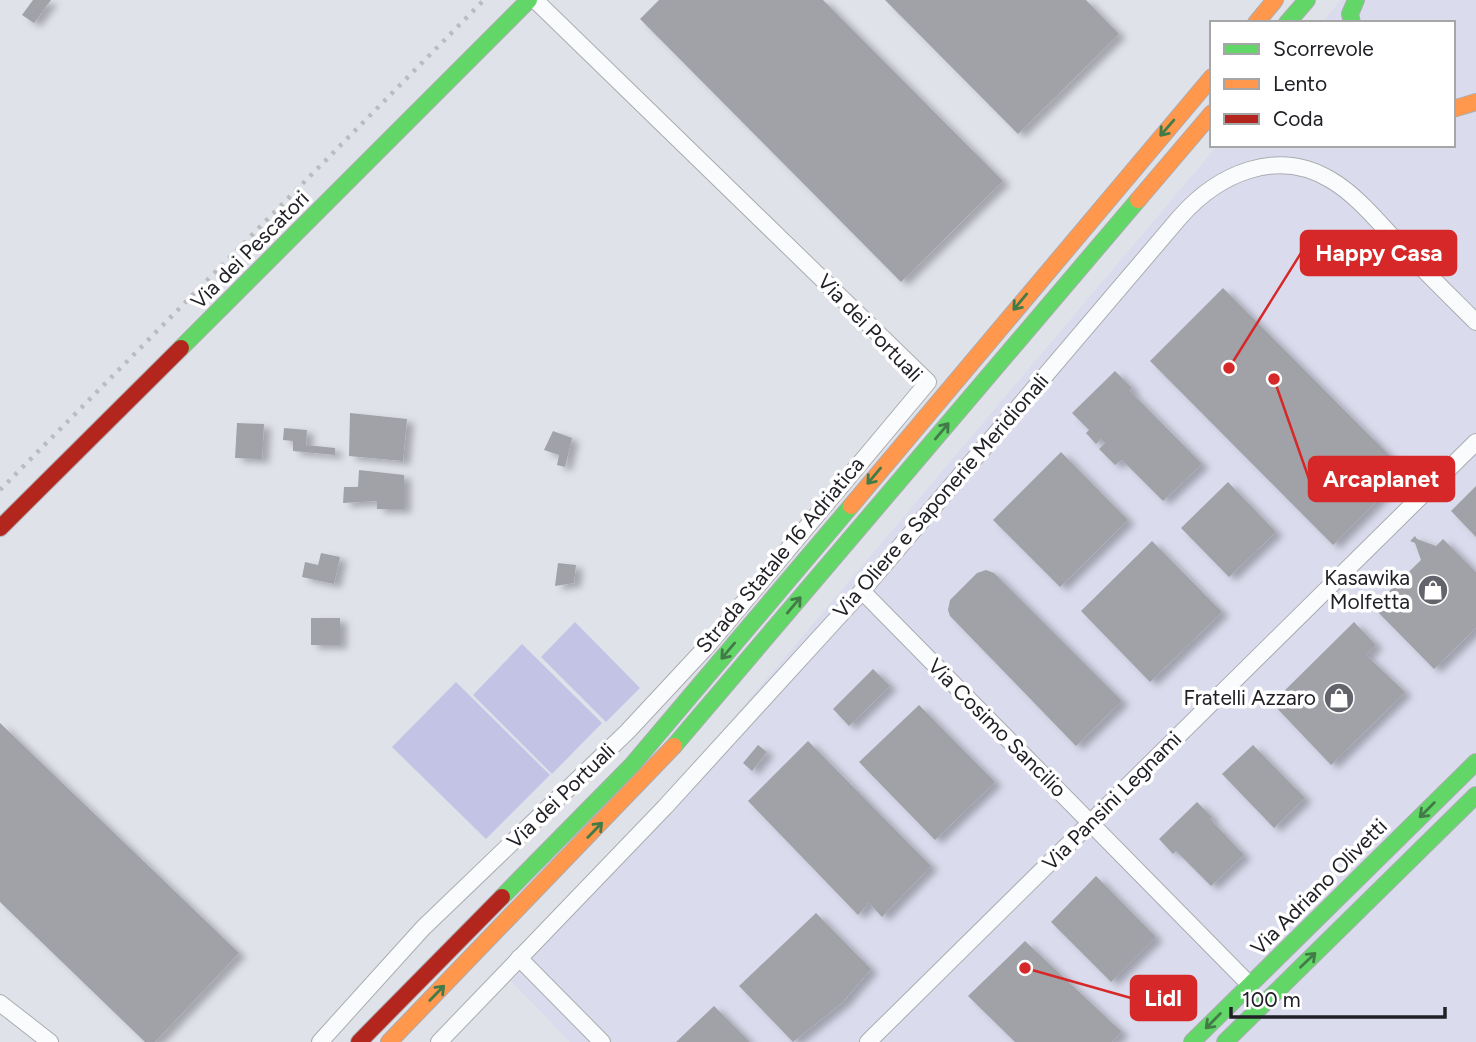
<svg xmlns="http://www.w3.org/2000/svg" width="1476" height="1042" font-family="Figtree,sans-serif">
<defs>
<filter id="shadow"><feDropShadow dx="7" dy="4" stdDeviation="3.5" flood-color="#0004"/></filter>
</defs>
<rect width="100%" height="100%" fill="#e0e2ea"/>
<path fill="#dadbec" d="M1341,0h135v1042h-906l-59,-61 707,-836h235v-122h-131z"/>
<g fill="#c2c3e5">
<path d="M575,622l65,66 -34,34 -65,-65z"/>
<path d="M522,644l80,79 -50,51 -79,-79z"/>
<path d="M456,682l94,93 -64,64 -94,-92z"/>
</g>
<g fill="#a1a2a8" filter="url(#shadow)">
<path d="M33,0h18l-17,23 -12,-8z"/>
<path d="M659,0h164l180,181 -102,101 -261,-263z"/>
<path d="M885,0h201l33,34 -101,100z"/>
<path d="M1223,288l183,184 -73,73 -183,-184z"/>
<path d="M1115,371l17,17 -2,3 72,73 -39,37 -41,-41 -7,5 -16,-16 6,-6 -4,-4 -5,5 -10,-11 3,-3 -17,-17z"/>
<path d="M350,413l57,6 -4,42 -54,-5z"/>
<path d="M237,423l27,1 -2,35 -27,-1z"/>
<path d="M284,428l23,2 -1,15 29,3v7l-42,-4v-10l-10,-1z"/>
<path d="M553,431l19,7 -7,29 -8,-2 2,-10 -15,-5z"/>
<path d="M1061,452l67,68 -68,67 -67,-67z"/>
<path d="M359,470l45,5v34h-27v-8l-34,2 1,-16h14z"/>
<path d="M1228,482l48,50 -47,45 -48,-49z"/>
<path d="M1476,486v51l-25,-26z"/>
<path d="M1415,536l2,3 19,7 7,-7 33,33v56l-42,41 -61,-62 48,-47 -6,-17 -5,-2z"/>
<path d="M1152,541l70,71 -72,70 -69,-71z"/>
<path d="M321,553l19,4 -6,27 -32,-7 3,-15 13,3z"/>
<path d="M558,563l18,2 -2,18 -19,3z"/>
<path d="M986,570l8,3 128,128 -46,45 -126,-130 -2,-6 2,-10 27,-27z"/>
<rect x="311" y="618" width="29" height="27"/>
<path d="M1354,622l22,23 -10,10 39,37 -74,73 -59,-62z"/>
<path d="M873,669l17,17 -41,40 -16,-17z"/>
<path d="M919,705l76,77 -60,58 -76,-78z"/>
<path d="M0,723l239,230 -84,89h-10l-145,-140z"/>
<path d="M808,741l123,125 -49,51 -13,-14 -11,12 -110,-114z"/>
<path d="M758,745l9,7 -15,19 -9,-8z"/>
<path d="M1253,745l52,53 -31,30 -52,-54z"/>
<path d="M1197,802l15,15 -2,2 34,36 -33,31 -35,-35 -3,3 -14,-15z"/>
<path d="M1096,876l60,61 -45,45 -60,-60z"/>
<path d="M816,913l55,56 -28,33 -50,40 -54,-56z"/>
<path d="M1025,941l97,91 -10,10h-97l-47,-46z"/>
<path d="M714,1006l36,36h-74z"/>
</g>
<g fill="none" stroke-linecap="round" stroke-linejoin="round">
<g stroke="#abacb1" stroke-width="18">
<g id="street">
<path d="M862,591l388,394"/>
<path d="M519,958l83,84"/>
<path d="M0,1003l50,39"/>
<path d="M320,1042l103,-114 204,-196 81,-87 220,-263 -393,-382"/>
<path d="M439,1042l226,-235 197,-216 318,-374c38,-43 97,-70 151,-37 27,16 48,43 70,66 24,26 50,51 75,76"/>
<path d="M868,1042l608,-600"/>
</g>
</g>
<g stroke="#abacb1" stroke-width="18">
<g id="fast">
<path d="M1287,23l20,-23"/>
<path d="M1352,23l-2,-9 6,-14"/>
<path d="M181,348l348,-348"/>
<path d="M674,746l464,-546"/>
<path d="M502,897l130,-132 219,-259"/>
<path d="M1192,1042l284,-280"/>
<path d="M1225,1042l251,-247"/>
</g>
</g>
<g stroke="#abacb1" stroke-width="18">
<g id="slow">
<path d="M1256,23l19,-23"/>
<path d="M1453,109l23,-7"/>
<path d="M1138,200l74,-87"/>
<path d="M851,506l361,-429"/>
<path d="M389,1042l285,-296"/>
</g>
</g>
<g stroke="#abacb1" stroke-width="18">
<g id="jam">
<path d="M0,528l181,-180"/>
<path d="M359,1042l143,-145"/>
</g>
</g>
<use href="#street" stroke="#fafbfc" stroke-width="16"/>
<use href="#fast" stroke="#63d668" stroke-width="16"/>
<use href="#slow" stroke="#ff974d" stroke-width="16"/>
<use href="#jam" stroke="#b3261e" stroke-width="16"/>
<path stroke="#bbbcbe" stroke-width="4.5" stroke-dasharray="3.5 7" stroke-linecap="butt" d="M0,490l484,-490"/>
</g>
<defs><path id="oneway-shaft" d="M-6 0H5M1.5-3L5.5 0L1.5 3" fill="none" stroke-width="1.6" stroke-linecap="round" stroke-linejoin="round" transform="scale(1.75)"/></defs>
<g stroke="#427b47">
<use href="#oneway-shaft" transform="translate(1167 128) rotate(131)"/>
<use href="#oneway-shaft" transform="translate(1020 302) rotate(130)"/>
<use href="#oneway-shaft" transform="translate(942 431) rotate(-50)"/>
<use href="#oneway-shaft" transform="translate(874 476) rotate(130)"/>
<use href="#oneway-shaft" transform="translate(794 605) rotate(-50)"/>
<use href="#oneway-shaft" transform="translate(728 651) rotate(130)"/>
<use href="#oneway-shaft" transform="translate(1427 810) rotate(135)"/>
<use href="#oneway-shaft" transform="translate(595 830) rotate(-46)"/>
<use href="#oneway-shaft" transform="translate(1308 960) rotate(-44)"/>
<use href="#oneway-shaft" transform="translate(437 993) rotate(-46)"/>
<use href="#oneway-shaft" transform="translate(1213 1021) rotate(135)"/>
</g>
<defs>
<g id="shop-disc" transform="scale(1.575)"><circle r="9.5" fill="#63646b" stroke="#fff"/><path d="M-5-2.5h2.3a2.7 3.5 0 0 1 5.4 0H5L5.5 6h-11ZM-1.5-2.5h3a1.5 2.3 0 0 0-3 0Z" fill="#fff"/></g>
</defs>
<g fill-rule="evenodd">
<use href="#shop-disc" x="1433" y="590"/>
<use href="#shop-disc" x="1339" y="698"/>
</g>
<g text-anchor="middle" stroke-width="7" stroke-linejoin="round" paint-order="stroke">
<g font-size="21" fill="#202026" stroke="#fff">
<text transform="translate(250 250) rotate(-45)" y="7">Via dei Pescatori</text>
<text transform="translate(870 328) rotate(46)" y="7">Via dei Portuali</text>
<text transform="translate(941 496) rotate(-49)" y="7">Via Oliere e Saponerie Meridionali</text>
<text transform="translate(780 555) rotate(-50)" y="7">Strada Statale 16 Adriatica</text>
<text transform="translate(997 728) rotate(45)" y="7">Via Cosimo Sancilio</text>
<text transform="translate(561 796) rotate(-44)" y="7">Via dei Portuali</text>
<text transform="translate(1112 801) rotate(-45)" y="7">Via Pansini Legnami</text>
<text transform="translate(1319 887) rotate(-45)" y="7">Via Adriano Olivetti</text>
</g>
<g font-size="21" fill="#202026" stroke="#fff" text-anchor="end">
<text x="1410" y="585">Kasawika<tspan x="1410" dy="24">Molfetta</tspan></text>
<text x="1316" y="705">Fratelli Azzaro</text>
</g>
</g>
<path fill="none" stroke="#d62828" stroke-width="2.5" d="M1229 368L1301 253M1274 379L1309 479M1025 968L1131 998"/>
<g fill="#d62828" stroke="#fff" stroke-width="2.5">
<circle cx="1229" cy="368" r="7"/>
<circle cx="1274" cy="379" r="7"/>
<circle cx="1025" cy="968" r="7"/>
</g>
<g fill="#d62828" stroke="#d62828" stroke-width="2.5">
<rect x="1301" y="231" width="155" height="44" rx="7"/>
<rect x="1309" y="457" width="145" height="44" rx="7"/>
<rect x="1131" y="976" width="65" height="44" rx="7"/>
</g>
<g font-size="23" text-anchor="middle" font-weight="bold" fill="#fff">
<text x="1379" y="261">Happy Casa</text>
<text x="1381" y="487">Arcaplanet</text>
<text x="1163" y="1006">Lidl</text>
</g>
<rect x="1210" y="21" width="245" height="126" fill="#ffffff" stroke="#a6a6a8" stroke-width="2"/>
<rect x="1224" y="44" width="35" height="10" fill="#63d668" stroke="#a6a6a8" stroke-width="2"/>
<text x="1273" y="56" font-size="21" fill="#202026">Scorrevole</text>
<rect x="1224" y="79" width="35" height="10" fill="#ff974d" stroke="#a6a6a8" stroke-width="2"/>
<text x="1273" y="91" font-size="21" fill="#202026">Lento</text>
<rect x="1224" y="114" width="35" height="10" fill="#b3261e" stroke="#a6a6a8" stroke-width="2"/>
<text x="1273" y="126" font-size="21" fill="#202026">Coda</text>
<path d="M1231 1007v10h214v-10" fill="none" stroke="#202026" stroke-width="3.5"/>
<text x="1242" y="1007" font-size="21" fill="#202026" stroke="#ffffff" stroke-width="5" paint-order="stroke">100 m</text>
</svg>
